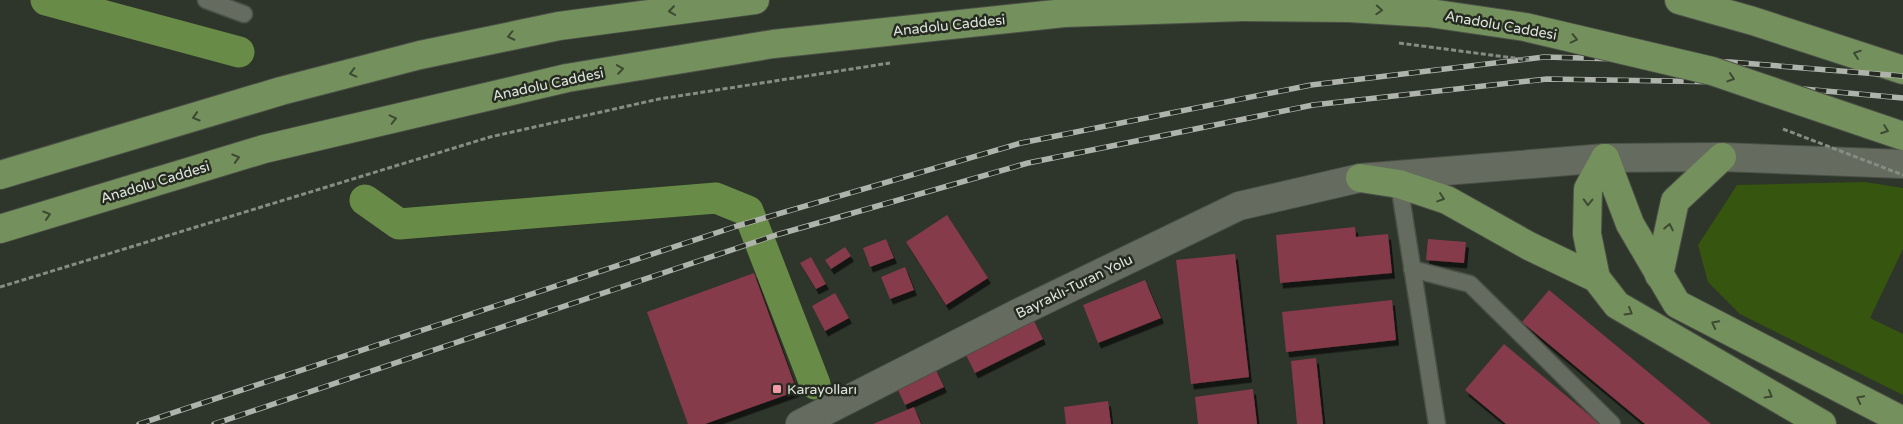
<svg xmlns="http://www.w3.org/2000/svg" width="1903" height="424" font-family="'Varela Round',sans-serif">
<defs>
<filter id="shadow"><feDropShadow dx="3" dy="5.5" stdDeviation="0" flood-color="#0009"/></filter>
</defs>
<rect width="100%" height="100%" fill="#2e352a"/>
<path fill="#36550e" d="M1865,182l38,6v61l-33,69 33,16v61l-163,-81 -32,-32 -10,-37 39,-60z"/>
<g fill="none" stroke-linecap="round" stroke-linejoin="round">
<g stroke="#688b47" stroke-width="31">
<path d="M46,0l193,52"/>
<path d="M365,200l34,24 317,-26 32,13 67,173"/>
</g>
</g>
<g fill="#853a49" filter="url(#shadow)">
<path d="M947,215l41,63 -42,27 -40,-63z"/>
<path d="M1355,227l1,10 32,-3 4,39 -112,10 -4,-48z"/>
<path d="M886,239l8,19 -24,9 -7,-19z"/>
<path d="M1428,239l38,3 -2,21 -38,-3z"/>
<path d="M845,247l6,9 -20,13 -6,-9z"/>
<path d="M1235,254l14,123 -58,7 -15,-124z"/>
<path d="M811,257l15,27 -10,5 -16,-26z"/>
<path d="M905,267l9,23 -24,9 -9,-22z"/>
<path d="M754,273l43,118 -92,33h-17l-41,-112z"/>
<path d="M1145,280l16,38 -63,25 -15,-38z"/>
<path d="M1549,290l162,134h-66l-123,-102z"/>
<path d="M835,293l14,25 -24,13 -13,-25z"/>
<path d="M1392,300l4,40 -110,12 -4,-40z"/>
<path d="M1034,321l9,18 -68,34 -9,-18z"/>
<path d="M1504,344l96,80h-94l-41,-34z"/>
<path d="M1316,358l7,66h-26l-6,-63z"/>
<path d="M935,368l9,19 -39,18 -9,-19z"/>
<path d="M1253,389l4,35h-59l-3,-27z"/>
<path d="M1108,401l3,23h-45l-2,-17z"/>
<path d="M914,407l7,17h-48z"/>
</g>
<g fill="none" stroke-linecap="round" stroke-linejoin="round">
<g stroke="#4b5047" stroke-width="19">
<g id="service">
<path d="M206,0l38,14"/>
<path d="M1399,184l38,240"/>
<path d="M1412,269l58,15 142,140"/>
</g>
</g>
<g stroke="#4b5047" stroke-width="30">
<path id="tertiary" d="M800,424l216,-110 223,-108 121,-28 245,-20"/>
</g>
<g stroke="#4b5047" stroke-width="30">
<path id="secondary" d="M1605,158l117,-1 181,7"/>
</g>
<g stroke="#4b5047" stroke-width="30">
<g id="trunk">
<path d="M1679,0l74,21 150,49"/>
<path d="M1605,158l25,66 47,80 226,117"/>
<path d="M0,175l281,-84 139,-36 139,-29 196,-26"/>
<path d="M1360,178l39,6 48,16 82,46 67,32 21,27 205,119"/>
<path d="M0,229l264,-80 303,-71 206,-34 291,-31 178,-6"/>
<path d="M1659,275l16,-74 47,-44"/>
<path d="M1596,278l-9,-44 1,-45 17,-31"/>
</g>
</g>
<path stroke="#868c82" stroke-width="3" stroke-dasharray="5 2.5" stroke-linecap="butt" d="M0,287l490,-150 169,-38 231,-36"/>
<use href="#service" stroke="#656c5f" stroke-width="16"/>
<use href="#tertiary" stroke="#656c5f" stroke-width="28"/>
<use href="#secondary" stroke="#656c5f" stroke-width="28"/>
<use href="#trunk" stroke="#74905c" stroke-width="28"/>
<g stroke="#aeb4ab" stroke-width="5.5">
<g id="rail">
<path d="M139,424l598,-198 284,-83 290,-58 233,-28 186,5 173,14"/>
<path d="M214,424l562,-189 252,-72 285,-58 234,-26 180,3 176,16"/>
</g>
</g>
<use href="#rail" stroke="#252b20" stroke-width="4" stroke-dasharray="11" stroke-linecap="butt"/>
<g stroke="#4b5047" stroke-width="30" stroke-linecap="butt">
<path id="trunk-bridge" d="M1242,7l107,1 80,5 96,14 187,44 191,65"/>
</g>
<g stroke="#868c82" stroke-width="3" stroke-dasharray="5 2.5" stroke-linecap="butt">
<path d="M1399,43l130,17"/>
<path d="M1783,129l120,46"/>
</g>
<use href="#trunk-bridge" stroke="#74905c" stroke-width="28"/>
</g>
<defs><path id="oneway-chevron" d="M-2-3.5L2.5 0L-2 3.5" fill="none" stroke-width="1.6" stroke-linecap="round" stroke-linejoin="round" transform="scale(1.25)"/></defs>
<g stroke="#3d4932">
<use href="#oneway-chevron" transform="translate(1379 10) rotate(3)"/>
<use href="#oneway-chevron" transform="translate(672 11) rotate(172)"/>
<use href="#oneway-chevron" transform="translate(511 36) rotate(168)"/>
<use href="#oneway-chevron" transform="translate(1574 39) rotate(13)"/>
<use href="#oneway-chevron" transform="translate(1857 54) rotate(-161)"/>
<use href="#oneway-chevron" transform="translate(620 69) rotate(-9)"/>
<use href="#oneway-chevron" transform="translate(353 73) rotate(166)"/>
<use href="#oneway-chevron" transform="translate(1731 78) rotate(18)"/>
<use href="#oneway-chevron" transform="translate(196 117) rotate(163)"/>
<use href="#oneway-chevron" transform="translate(393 119) rotate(-13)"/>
<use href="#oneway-chevron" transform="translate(1885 130) rotate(20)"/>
<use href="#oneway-chevron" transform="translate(236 158) rotate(-17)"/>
<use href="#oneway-chevron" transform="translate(1441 198) rotate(19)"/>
<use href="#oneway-chevron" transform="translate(1588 202) rotate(92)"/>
<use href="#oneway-chevron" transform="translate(47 215) rotate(-17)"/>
<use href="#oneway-chevron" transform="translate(1669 227) rotate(-78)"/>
<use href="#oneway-chevron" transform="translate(1629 312) rotate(31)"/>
<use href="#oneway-chevron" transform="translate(1715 324) rotate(-153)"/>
<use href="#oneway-chevron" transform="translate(1769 395) rotate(30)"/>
<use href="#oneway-chevron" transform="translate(1860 399) rotate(-153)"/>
</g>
<rect fill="#f39aa7" stroke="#252b20" stroke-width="2" x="772" y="384" width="10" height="10" rx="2.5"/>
<g text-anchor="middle" stroke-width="5" stroke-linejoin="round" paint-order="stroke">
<g font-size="14" fill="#e0e5dd" stroke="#252b20">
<text transform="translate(949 25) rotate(-6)" y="5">Anadolu Caddesi</text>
<text transform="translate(1501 25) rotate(10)" y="5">Anadolu Caddesi</text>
<text transform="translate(548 84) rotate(-12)" y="5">Anadolu Caddesi</text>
<text transform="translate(155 182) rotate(-17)" y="5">Anadolu Caddesi</text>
<text transform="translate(1074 286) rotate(-26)" y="5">Bayraklı-Turan Yolu</text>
</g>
<g font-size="14" fill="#e0e5dd" stroke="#252b20" text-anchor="start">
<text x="787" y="394">Karayolları</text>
</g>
</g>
</svg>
